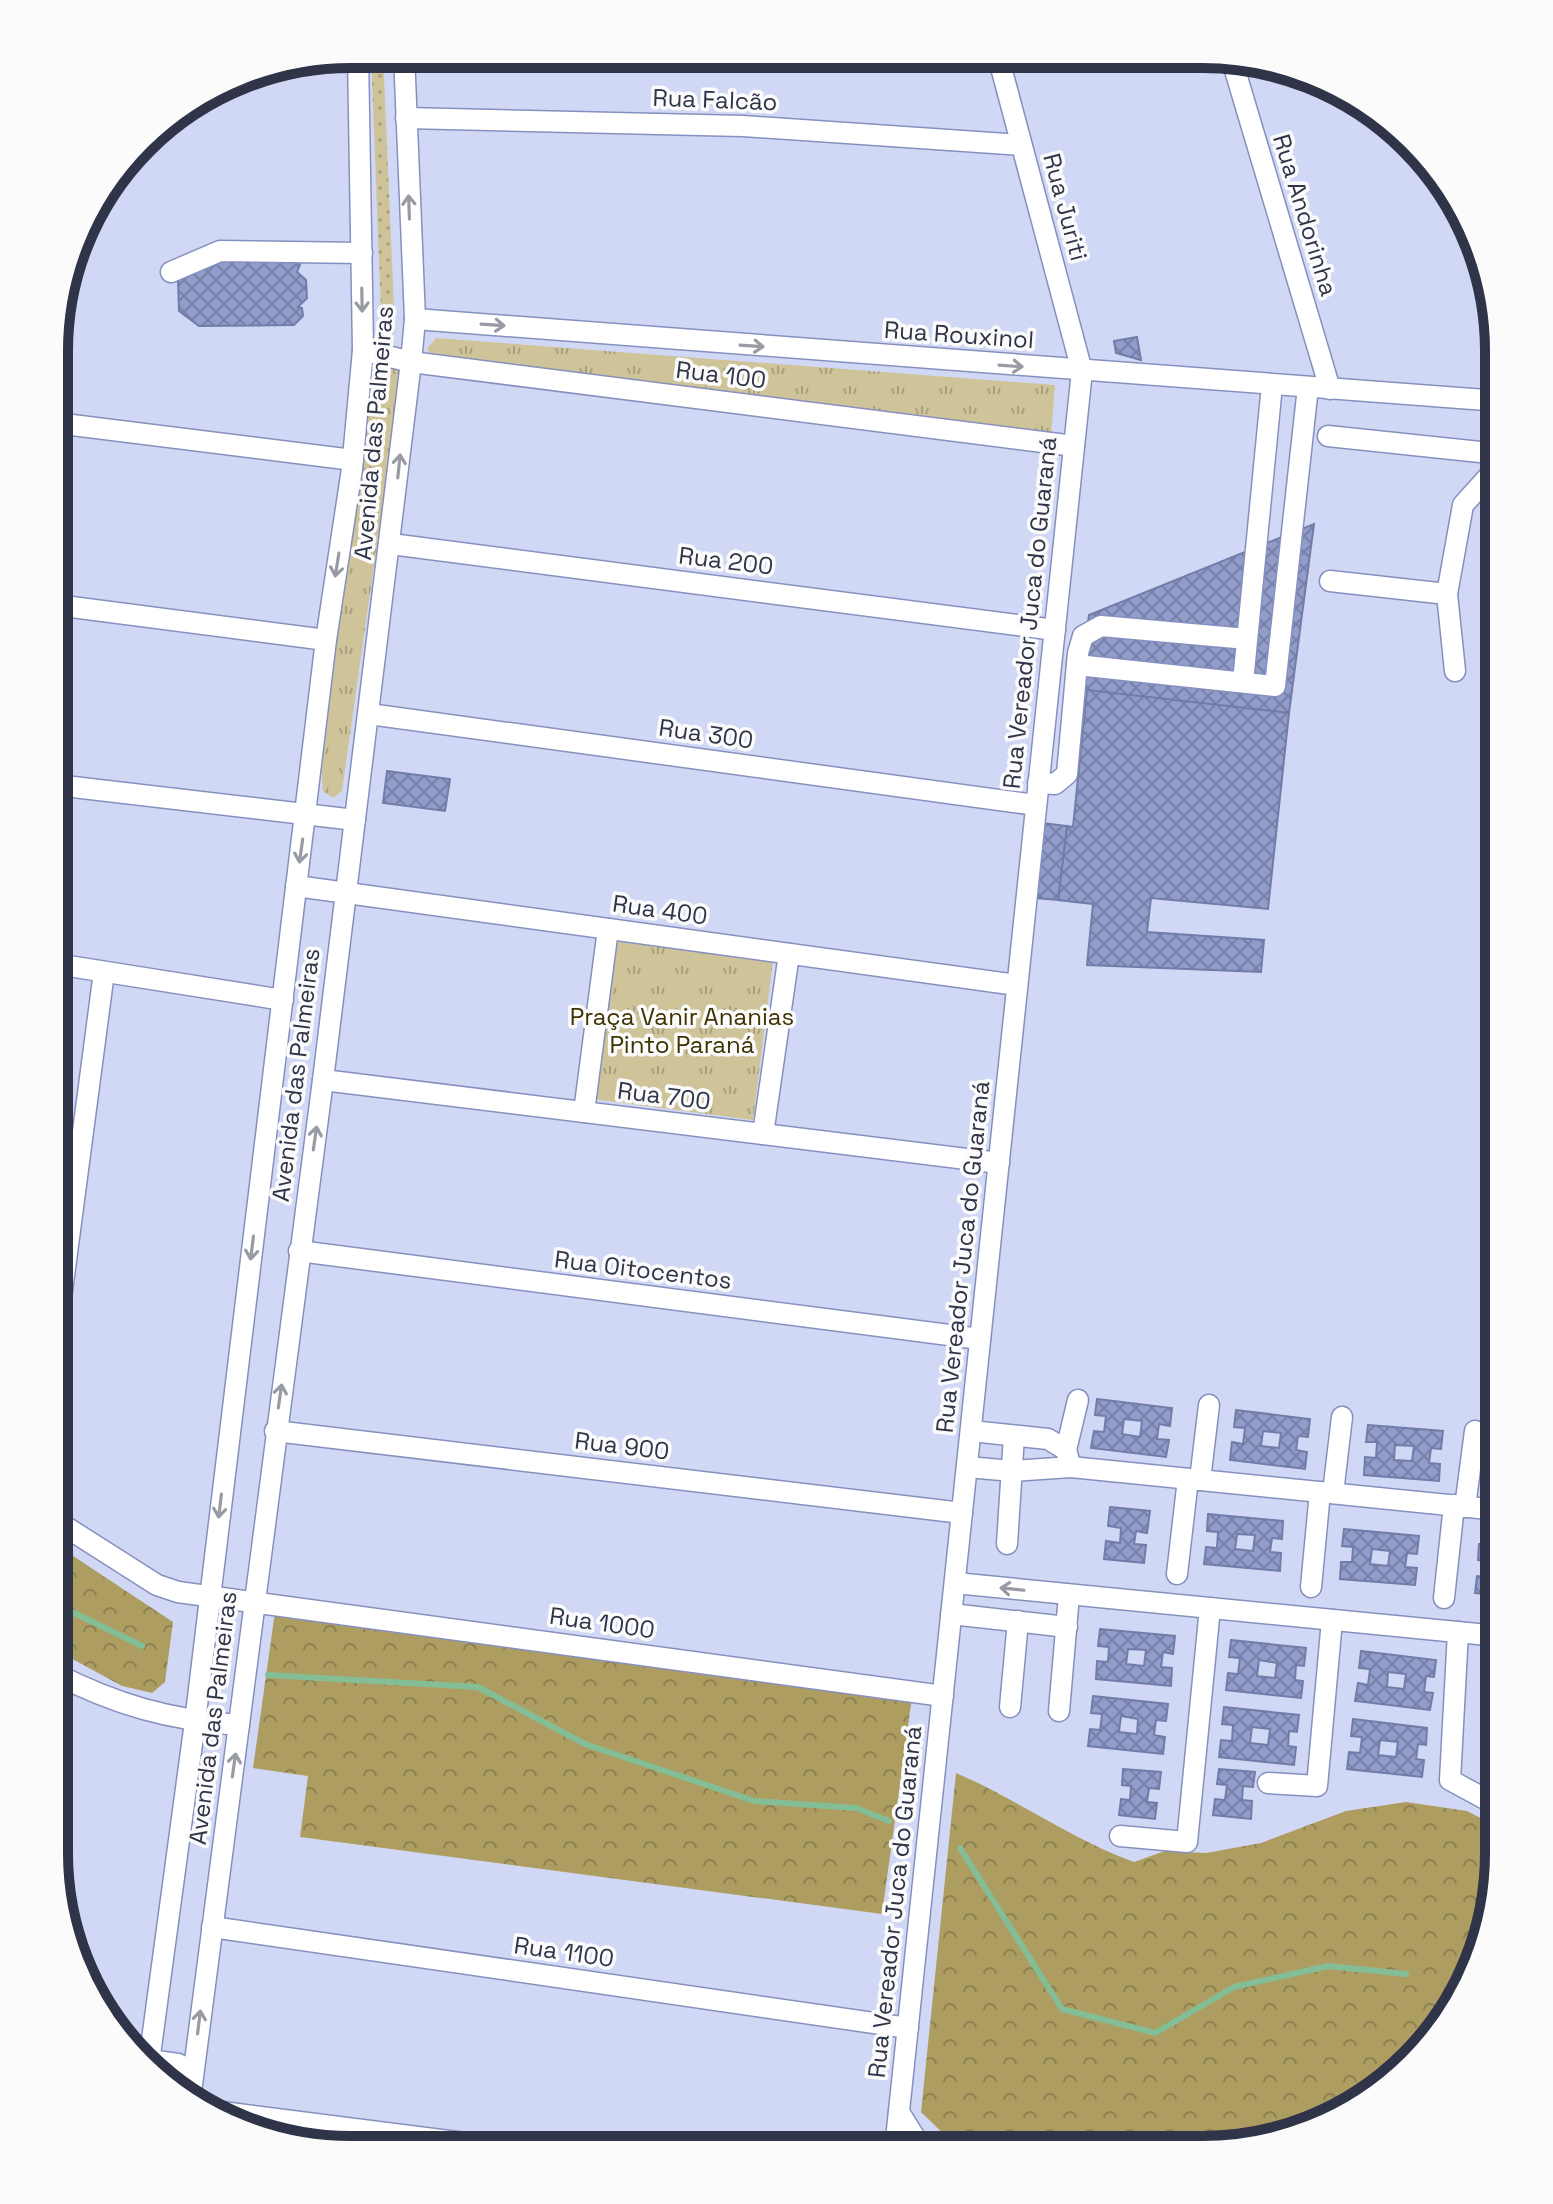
<svg xmlns="http://www.w3.org/2000/svg" width="1553" height="2204" font-family="'Space Grotesk',sans-serif">
<defs>
<pattern id="grass-dots" width="8" height="8" patternUnits="userSpaceOnUse" patternTransform="scale(2)"><rect width="8" height="8" fill="#cfc499"/><path d="M2 2h.1M6 6h.1" fill="none" stroke="#a8a07f" stroke-width="1.8" stroke-linecap="round"/></pattern>
<pattern id="forest-crowns" width="20" height="18" patternUnits="userSpaceOnUse" patternTransform="scale(2)"><rect width="20" height="18" fill="#ae9d60"/><path d="M2 6a3 3 0 1 1 6 0M12 15a3 3 0 1 1 6 0" fill="none" stroke="#8e8151"/></pattern>
<pattern id="park-tufts" width="24" height="20" patternUnits="userSpaceOnUse" patternTransform="scale(2)"><rect width="24" height="20" fill="#cfc499"/><path d="M3 7l-1-3M5 7V3M7 7l1-3M15 17l-1-3M17 17v-4M19 17l1-3" fill="none" stroke="#a8a07f"/></pattern>
<pattern id="building-cross-hatch" width="8" height="8" patternUnits="userSpaceOnUse" patternTransform="scale(2)"><rect width="8" height="8" fill="#919ccb"/><path d="M0 0l8 8M0 8l8-8" fill="none" stroke="#7780a7"/></pattern>
</defs>
<rect width="100%" height="100%" fill="#d1d8f6"/>
<path fill="url(#grass-dots)" d="M371,54h12l12,277 -6,12 -7,-5z"/>
<g fill="url(#forest-crowns)">
<path d="M55,1544l118,78 -8,60 -13,11 -30,-7 -68,-37z"/>
<path d="M275,1612l637,85 -30,217 -582,-77 8,-61 -55,-8z"/>
<path d="M956,1773c61,26 115,66 178,89l31,-11 41,2 55,-10 85,-32 60,-9 61,9 31,16v46l-15,76 -34,69 -52,58 -64,44 -131,30 -243,-1 -38,-37z"/>
</g>
<g fill="url(#park-tufts)">
<path d="M436,338l619,47 -4,51 -618,-80 -6,-7z"/>
<path d="M380,364l20,1 -3,38 -55,388 -9,7 -10,-7 -4,-53 53,-348z"/>
<path d="M612,941l161,20 -20,159 -161,-21z"/>
</g>
<g fill="none" stroke-linecap="round" stroke-linejoin="round">
<g stroke="#84be97" stroke-width="6">
<path d="M54,1603l88,43"/>
<path d="M268,1675l210,12 107,57 169,57 102,7 33,13"/>
<path d="M960,1848l102,161 93,24 79,-46 94,-21 78,8"/>
</g>
</g>
<g fill="url(#building-cross-hatch)" stroke="#727ca9" stroke-width="2" fill-rule="evenodd">
<path d="M291,254l10,8 -4,10 9,8 1,18 -9,9 4,1 1,8 -9,9 -95,1 -20,-15 -1,-30 18,-18z"/>
<path d="M1137,337l4,23 -25,-7 -2,-12z"/>
<path d="M1314,524l-25,189 -210,-22 10,-76z"/>
<path d="M1087,690l202,23 -21,196 -117,-11 -4,34 117,8 -3,32 -174,-7 6,-61 -35,-4 9,-74 6,1z"/>
<path d="M387,771l63,8 -5,32 -62,-8z"/>
<path d="M1043,823l24,3 -9,74 -23,-2z"/>
<path d="M1097,1399l75,9 -2,18 -11,-2 -2,15 12,1 -3,17 -75,-9 3,-17 10,1 2,-16 -11,-1zM1124,1419l18,2 -2,16 -18,-3z"/>
<path d="M1236,1410l74,9 -2,18 -10,-1 -2,14 11,2 -2,17 -75,-9 2,-18 11,2 2,-16 -11,-1zM1263,1431l18,2 -2,15 -18,-2z"/>
<path d="M1368,1425l75,6 -2,18 -10,-1 -2,15 11,1 -1,17 -75,-6 1,-18 11,1 1,-16h-11zM1395,1445l19,1 -2,15 -18,-1z"/>
<path d="M1110,1507l40,4 -3,22 -11,-2 -2,13 12,1 -2,18 -40,-4 2,-18 14,2 1,-15 -13,-2z"/>
<path d="M1208,1514l75,7 -1,18 -10,-1 -2,14 11,1 -1,18 -76,-7 2,-17 11,1 1,-16 -11,-1zM1237,1534l18,1 -2,16 -18,-2z"/>
<path d="M1344,1529l75,7 -2,18 -10,-1 -2,14 12,1 -2,17 -75,-6 1,-17h11l1,-15 -11,-1zM1372,1549l18,2 -2,15 -18,-2z"/>
<path d="M1479,1544l19,1v50l-23,-2 2,-17 10,1 2,-16 -11,-1z"/>
<path d="M1100,1629l75,7 -2,18 -10,-2 -2,15 11,1 -1,18 -75,-7 1,-18 11,1 1,-15 -11,-1zM1128,1649l18,1 -2,16 -18,-2z"/>
<path d="M1231,1640l75,8 -2,18 -8,-1 -1,15 8,1 -2,17 -75,-8 2,-17 10,1 2,-16 -11,-1zM1259,1660l18,3 -2,15 -18,-2z"/>
<path d="M1361,1651l75,9 -2,17 -8,-1 -2,16 9,1 -3,17 -75,-9 3,-18 10,2 2,-16 -11,-1zM1388,1672l18,2 -2,15 -17,-2z"/>
<path d="M1498,1668v37l-8,2 -5,-37z"/>
<path d="M1093,1696l75,8 -2,17 -10,-1 -2,15 11,2 -2,17 -75,-8 2,-17 10,1 2,-16 -11,-1zM1121,1716l17,3 -1,15 -18,-2z"/>
<path d="M1224,1707l75,8 -2,17 -8,-1 -1,15 8,1 -2,18 -75,-8 2,-17 11,1 1,-16 -11,-1zM1252,1727l18,2 -2,16 -18,-2z"/>
<path d="M1353,1719l74,9 -1,17 -8,-1 -2,15 8,1 -2,17 -75,-8 2,-17 11,1 2,-16 -11,-1zM1380,1740l18,2 -2,15 -18,-2z"/>
<path d="M1498,1723v34l-5,-33z"/>
<path d="M1123,1769l38,3 -2,17 -10,-1 -2,14 10,1 -2,16 -36,-4 2,-16 9,1 1,-14 -9,-1z"/>
<path d="M1219,1769l36,3 -2,15 -10,-1 -1,14 10,1 -1,18 -38,-4 2,-16 10,1 2,-15 -10,-1z"/>
</g>
<g fill="none" stroke-linecap="round" stroke-linejoin="round">
<g stroke="#8690bf" stroke-width="23">
<g id="minor">
<path d="M1231,57l99,332"/>
<path d="M406,118l337,8 278,19"/>
<path d="M153,131l11,-8"/>
<path d="M171,272l49,-21 142,2"/>
<path d="M415,319l1084,82"/>
<path d="M363,350l48,12 663,84"/>
<path d="M56,423l297,37"/>
<path d="M1328,436l171,18"/>
<path d="M391,544l664,86"/>
<path d="M1330,581l117,13"/>
<path d="M56,605l270,35"/>
<path d="M1077,665l198,21 33,-299"/>
<path d="M1455,671l-8,-77 16,-89 36,-40"/>
<path d="M1243,682l29,-297"/>
<path d="M369,714l667,91"/>
<path d="M1038,783l17,1 12,-10 11,-121 5,-17 18,-10 146,13"/>
<path d="M56,785l299,35"/>
<path d="M296,886l721,99"/>
<path d="M56,964l227,36"/>
<path d="M323,1080l676,83"/>
<path d="M584,1112l24,-183"/>
<path d="M763,1134l26,-180"/>
<path d="M299,1251l681,88"/>
<path d="M55,1344l49,-372"/>
<path d="M275,1431l687,82"/>
<path d="M971,1431l77,8 18,11 5,17"/>
<path d="M1066,1450l12,-50"/>
<path d="M967,1467l46,4 58,-4 427,43"/>
<path d="M1200,1480l9,-75"/>
<path d="M1333,1493l9,-76"/>
<path d="M1465,1507l10,-76"/>
<path d="M55,1520l102,65 21,7 765,104"/>
<path d="M1007,1544l7,-108"/>
<path d="M1177,1574l11,-95"/>
<path d="M955,1583l543,53"/>
<path d="M1311,1587l9,-95"/>
<path d="M1444,1598l10,-93"/>
<path d="M951,1614l116,13"/>
<path d="M1458,1632l-8,148 48,26"/>
<path d="M54,1673c62,32 116,47 185,52"/>
<path d="M1010,1707l8,-86"/>
<path d="M1059,1711l10,-116"/>
<path d="M1268,1783l49,3 15,-166"/>
<path d="M1120,1836l67,6 23,-234"/>
<path d="M212,1927l696,101"/>
<path d="M149,2060l29,4 15,7"/>
<path d="M149,2062l46,-340 131,-1082 26,-171 11,-119 -5,-296"/>
<path d="M190,2100l133,-1020 88,-718 4,-43 -11,-265"/>
<path d="M207,2110l297,38"/>
<path d="M899,2112l23,37"/>
<path d="M895,2149l187,-1778 -84,-315"/>
</g>
</g>
<use href="#minor" stroke="#fff" stroke-width="20"/>
</g>
<defs><path id="oneway-shaft" d="M-6 0H5M1.5-3L5.5 0L1.5 3" fill="none" stroke-width="1.6" stroke-linecap="round" stroke-linejoin="round" transform="scale(2)"/></defs>
<g stroke="#989aa4">
<use href="#oneway-shaft" transform="translate(409 207) rotate(-92)"/>
<use href="#oneway-shaft" transform="translate(362 300) rotate(89)"/>
<use href="#oneway-shaft" transform="translate(493 325) rotate(4)"/>
<use href="#oneway-shaft" transform="translate(752 346) rotate(4)"/>
<use href="#oneway-shaft" transform="translate(1011 366) rotate(4)"/>
<use href="#oneway-shaft" transform="translate(399 466) rotate(-84)"/>
<use href="#oneway-shaft" transform="translate(337 565) rotate(99)"/>
<use href="#oneway-shaft" transform="translate(301 851) rotate(98)"/>
<use href="#oneway-shaft" transform="translate(315 1138) rotate(-82)"/>
<use href="#oneway-shaft" transform="translate(252 1248) rotate(97)"/>
<use href="#oneway-shaft" transform="translate(280 1396) rotate(-82)"/>
<use href="#oneway-shaft" transform="translate(220 1506) rotate(97)"/>
<use href="#oneway-shaft" transform="translate(1012 1589) rotate(-174)"/>
<use href="#oneway-shaft" transform="translate(234 1765) rotate(-82)"/>
<use href="#oneway-shaft" transform="translate(199 2022) rotate(-83)"/>
</g>
<g text-anchor="middle" stroke-width="7" stroke-linejoin="round" paint-order="stroke">
<g font-size="24" fill="#303448" stroke="#fbfbfb">
<text transform="translate(715 100) rotate(2)" y="8">Rua Falcão</text>
<text transform="translate(1065 207) rotate(75)" y="8">Rua Juriti</text>
<text transform="translate(1305 215) rotate(73)" y="8">Rua Andorinha</text>
<text transform="translate(959 335) rotate(4)" y="8">Rua Rouxinol</text>
<text transform="translate(721 375) rotate(7)" y="8">Rua 100</text>
<text transform="translate(374 433) rotate(-85)" y="8">Avenida das Palmeiras</text>
<text transform="translate(726 561) rotate(7)" y="8">Rua 200</text>
<text transform="translate(1030 613) rotate(-84)" y="8">Rua Vereador Juca do Guaraná</text>
<text transform="translate(706 734) rotate(8)" y="8">Rua 300</text>
<text transform="translate(660 910) rotate(8)" y="8">Rua 400</text>
<text transform="translate(296 1075) rotate(-83)" y="8">Avenida das Palmeiras</text>
<text transform="translate(664 1096) rotate(7)" y="8">Rua 700</text>
<text transform="translate(963 1257) rotate(-84)" y="8">Rua Vereador Juca do Guaraná</text>
<text transform="translate(643 1270) rotate(7)" y="8">Rua Oitocentos</text>
<text transform="translate(622 1446) rotate(7)" y="8">Rua 900</text>
<text transform="translate(602 1623) rotate(8)" y="8">Rua 1000</text>
<text transform="translate(213 1718) rotate(-83)" y="8">Avenida das Palmeiras</text>
<text transform="translate(895 1902) rotate(-84)" y="8">Rua Vereador Juca do Guaraná</text>
<text transform="translate(564 1952) rotate(8)" y="8">Rua 1100</text>
</g>
<g font-size="24" fill="#3e3200" stroke="#fbfbfb">
<text x="682" y="1025">Praça Vanir Ananias<tspan x="682" dy="28">Pinto Paraná</tspan></text>
</g>
</g>
<path d="M0 0H1553V2204H0ZM351 68H1202A283 283 0 0 1 1485 351V1853A283 283 0 0 1 1202 2136H351A283 283 0 0 1 68 1853V351A283 283 0 0 1 351 68Z" fill="#fbfbfb" fill-rule="evenodd"/>
<path fill="none" stroke="#303448" stroke-width="10" d="M351 68H1202A283 283 0 0 1 1485 351V1853A283 283 0 0 1 1202 2136H351A283 283 0 0 1 68 1853V351A283 283 0 0 1 351 68Z"/>
</svg>
